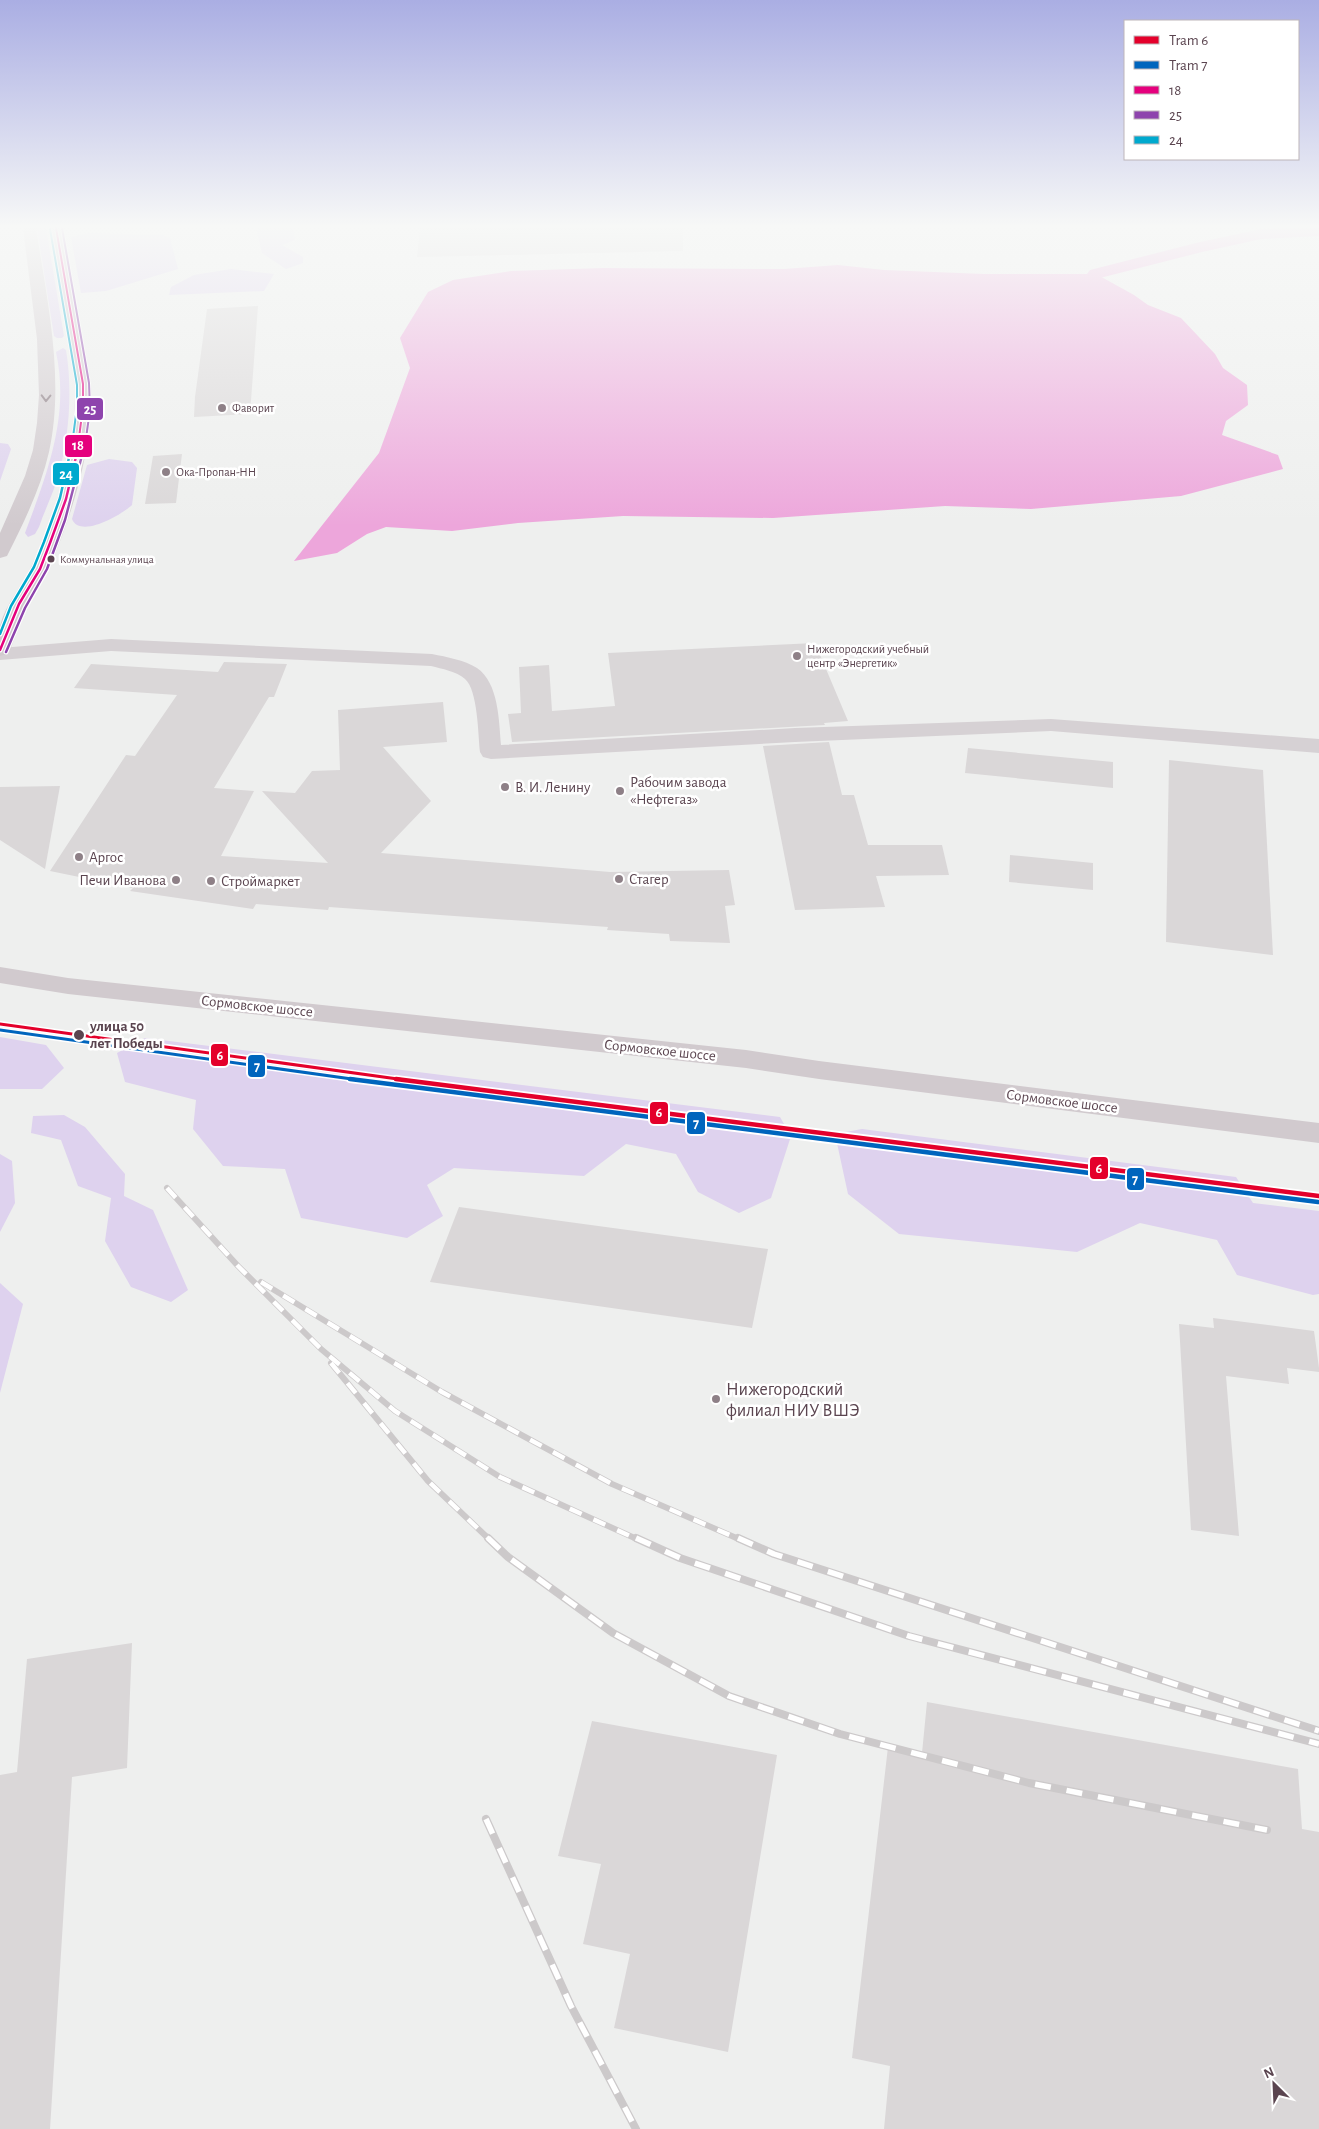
<svg xmlns="http://www.w3.org/2000/svg" width="1319" height="2129" font-family="'Alegreya Sans',sans-serif">
<rect width="100%" height="100%" fill="#eeefee"/>
<g fill="#ded2ee">
<path d="M37,228h9l18,108 -2,2h-5l-3,-2z"/>
<path d="M256,228h37l2,12 -13,5 21,12v6l-17,6 -24,-16z"/>
<path d="M89,233l73,2 8,3 8,31 -72,22 -25,2 -10,-56z"/>
<path d="M231,269l43,5 -10,17 -95,4 2,-8 23,-12z"/>
<path d="M63,348l3,2c7,42 3,90 -9,130 -5,16 -13,32 -18,47l-4,7 -7,3 -3,-4c22,-59 45,-117 31,-181z"/>
<path d="M0,443l8,1 3,5 -11,32z"/>
<path d="M109,459l23,3 5,6 -5,37c-11,10 -52,34 -60,14l15,-54z"/>
<path d="M0,1037l46,8 18,23 -22,21h-42z"/>
<path d="M145,1038l635,79 11,19 -20,62 -32,15 -41,-21 -22,-38 -50,-10 -42,32 -130,-8 -27,17 16,31 -36,22 -106,-20 -16,-49 -62,-3 -30,-37 3,-29 -71,-18 -8,-29z"/>
<path d="M64,1115l21,12 40,47 -1,22 29,14 35,80 -17,12 -40,-15 -26,-46 6,-43 -33,-12 -17,-46 -30,-7 2,-17z"/>
<path d="M862,1129l374,48 17,26 66,8v83l-6,1 -76,-20 -20,-35 -77,-17 -63,29 -178,-18 -51,-40 -13,-60z"/>
<path d="M0,1154l12,7 3,42 -15,29z"/>
<path d="M0,1283l23,21 -23,89z"/>
</g>
<path fill="#eda6db" d="M838,265l46,5 100,4h112l38,21 14,10 33,13 34,36 8,14 24,17 1,20 -22,16 -4,14 56,20 5,14 -102,27 -150,13 -86,-3 -172,12 -150,-2 -105,7 -66,8 -66,-4 -19,7 -30,19 -43,8 85,-108 31,-85 -10,-30 28,-46 25,-12 58,-9 92,-3 181,1z"/>
<g fill="none" stroke-linecap="round" stroke-linejoin="round">
<path fill="#eda6db" fill-rule="evenodd" d="M1319,228v8l-58,3 -59,13 -106,27 -6,-1 -3,-4 3,-4 110,-28 61,-13z"/>
</g>
<g fill="#dad7d8">
<path d="M420,228h263v23l-266,6z"/>
<path d="M258,306l-8,108 -56,3 1,-20 12,-88z"/>
<path d="M182,454l-6,49 -31,1 8,-48z"/>
<path d="M815,643l33,78 -24,2 1,2 -313,17 -4,-28 13,-1 -2,-46 30,-2 3,46 63,-5 -7,-53z"/>
<path d="M224,662l63,2 -13,33h-5l-55,91 40,3 -33,65 107,7 -66,-72 33,2 17,-22 28,-1 -2,-60 105,-8 4,40 -64,5 48,54 -50,52 229,19 119,-2 6,35 -10,1 5,37 -60,-2 -1,-7 -62,-4 1,-3 -279,-20 -1,3 -72,-6 -3,5 -123,-18 3,-3 -83,-17 76,-116 9,1 42,-61 -103,-7 17,-24 127,8z"/>
<path d="M829,742l13,53h12l14,50h74l7,30 -73,1 9,31 -90,3 -32,-164z"/>
<path d="M968,748l145,14v26l-148,-15z"/>
<path d="M1169,760l94,10 10,185 -107,-13z"/>
<path d="M60,786l-15,83 -45,-29v-53z"/>
<path d="M1010,855l83,8v27l-84,-8z"/>
<path d="M459,1207l309,42 -16,79 -322,-46z"/>
<path d="M1213,1318l101,13 5,37v4l-32,-4 2,16 -63,-8 13,160 -48,-6 -12,-206 35,4z"/>
<path d="M132,1643l-5,125 -55,9 -22,352h-50v-354l17,-3 10,-113z"/>
<path d="M927,1702l371,67 4,60 17,3v297h-435l6,-63 -38,-8 36,-311 34,6z"/>
<path d="M592,1721l185,34 -49,297 -114,-24 16,-74 -47,-10 18,-80 -43,-8z"/>
</g>
<g fill="none" stroke-linecap="round" stroke-linejoin="round">
<path fill="#d6d1d4" fill-rule="evenodd" d="M111,639l321,15c15,3 32,6 45,14 22,15 22,54 24,77l294,-17 256,-9 268,20v14l-268,-22 -256,11 -304,17 -8,-2 -3,-5c-2,-17 -2,-62 -15,-73 -9,-8 -23,-10 -34,-13l-320,-15 -111,9v-12z"/>
<g fill="#d1cace" fill-rule="evenodd">
<path d="M23,228h13c11,72 29,151 13,224 -8,35 -24,68 -40,100l-2,4 -7,2v-25l25,-57 8,-26 4,-27 2,-28 -2,-56z"/>
<path d="M50,228h13l28,156c3,61 -17,124 -40,180 -6,14 -15,27 -22,40 -7,15 -13,31 -19,46l-3,4 -7,2c0,-9 0,-21 0,-30 6,-23 23,-41 32,-61 25,-56 45,-120 43,-181z"/>
<path d="M0,967l68,11 678,72 73,11 500,62v20l-500,-64 -73,-11 -678,-74 -68,-11z"/>
</g>
<g stroke="#ccc9ca" stroke-width="6">
<g id="rail-far1">
<path d="M167,1188l71,78 83,83 74,62 105,66 139,63"/>
<path d="M261,1282l181,110 170,92 129,56"/>
<path d="M331,1363l97,118 62,59"/>
</g>
</g>
<g stroke="#ccc9ca" stroke-width="8">
<g id="rail">
<path d="M488,1538l20,19 105,76 116,63 111,38 189,49 238,47"/>
<path d="M636,1538l44,20 229,78 410,108"/>
<path d="M738,1538l36,16 545,177"/>
<path d="M486,1819l85,187 65,123"/>
</g>
</g>
<use href="#rail-far1" stroke="#fff" stroke-width="4.5" stroke-dasharray="13" stroke-linecap="butt"/>
<use href="#rail" stroke="#fff" stroke-width="5.5" stroke-dasharray="16" stroke-linecap="butt"/>
<g stroke="#fff" stroke-width="4">
<path id="bus-1-far1" d="M56,228l27,156v23l-5,38"/>
</g>
<g stroke="#fff" stroke-width="5">
<path id="bus-1" d="M0,650l19,-46 21,-35 10,-26 16,-44 13,-55"/>
</g>
<g stroke="#fff" stroke-width="4">
<path id="bus-2-far1" d="M62,228l27,155 1,27 -5,35"/>
</g>
<g stroke="#fff" stroke-width="5">
<path id="bus-2" d="M6,652l19,-44 22,-39 18,-49 20,-76"/>
</g>
<g stroke="#fff" stroke-width="4">
<path id="bus-3-far1" d="M50,229l27,156v22l-5,38"/>
</g>
<g stroke="#fff" stroke-width="5">
<path id="bus-3" d="M0,634l11,-28 23,-39 10,-25 16,-44 12,-54"/>
</g>
<use href="#bus-1-far1" stroke="#e5007d" stroke-width="2"/>
<use href="#bus-1" stroke="#e5007d" stroke-width="2.5"/>
<use href="#bus-2-far1" stroke="#8e44ad" stroke-width="2"/>
<use href="#bus-2" stroke="#8e44ad" stroke-width="2.5"/>
<use href="#bus-3-far1" stroke="#00a9ce" stroke-width="2"/>
<use href="#bus-3" stroke="#00a9ce" stroke-width="2.5"/>
<g stroke="#fff" stroke-width="6">
<path id="tram-1-far1" d="M0,1024l405,56"/>
</g>
<g stroke="#fff" stroke-width="8">
<path id="tram-1" d="M396,1079l923,117"/>
</g>
<g stroke="#fff" stroke-width="6">
<path id="tram-2-far1" d="M0,1030l359,50"/>
</g>
<g stroke="#fff" stroke-width="8">
<path id="tram-2" d="M350,1079l968,123"/>
</g>
<use href="#tram-1-far1" stroke="#e4002b" stroke-width="3"/>
<use href="#tram-1" stroke="#e4002b" stroke-width="4.5"/>
<use href="#tram-2-far1" stroke="#0065bd" stroke-width="3"/>
<use href="#tram-2" stroke="#0065bd" stroke-width="4.5"/>
</g>
<defs><path id="oneway-chevron" d="M-2-3.5L2.5 0L-2 3.5" fill="none" stroke-width="1.6" stroke-linecap="round" stroke-linejoin="round" transform="scale(1.25)"/></defs>
<use stroke="#84747c" href="#oneway-chevron" transform="translate(46 398) rotate(91)"/>
<linearGradient id="sky" x2="0" y2="1"><stop stop-color="#aaaee3"/><stop offset="0.43" stop-color="#f7f8f7"/><stop offset="1" stop-color="#f7f8f7" stop-opacity="0"/></linearGradient>
<rect width="1319" height="526" fill="url(#sky)"/>
<g fill="#8e8087" stroke="#fff" stroke-width="2">
<circle cx="222" cy="408" r="5"/>
<circle cx="166" cy="472" r="5"/>
<circle cx="797" cy="656" r="5"/>
<circle cx="505" cy="787" r="5"/>
<circle cx="620" cy="791" r="5"/>
<circle cx="79" cy="857" r="5"/>
<circle cx="619" cy="879" r="5"/>
<circle cx="176" cy="880" r="5"/>
<circle cx="211" cy="881" r="5"/>
<circle cx="716" cy="1399" r="5"/>
</g>
<g fill="#5b4550" stroke="#fff" stroke-width="2">
<circle cx="51" cy="559" r="4.5"/>
<circle cx="79" cy="1035" r="6"/>
</g>
<g text-anchor="middle" stroke-width="5" stroke-linejoin="round" paint-order="stroke">
<g font-size="11" fill="#5b4550" stroke="#fff" text-anchor="start">
<text x="60" y="563">Коммунальная улица</text>
</g>
<g font-size="12" fill="#5b4550" stroke="#fff" text-anchor="start">
<text x="232" y="412">Фаворит</text>
<text x="176" y="476">Ока-Пропан-НН</text>
<text x="807" y="653">Нижегородский учебный<tspan x="807" dy="14">центр «Энергетик»</tspan></text>
</g>
<g font-size="15" fill="#5b4550" stroke="#fff" text-anchor="start">
<text x="630" y="787">Рабочим завода<tspan x="630" dy="17">«Нефтегаз»</tspan></text>
<text x="515" y="792">В. И. Ленину</text>
<text x="89" y="862">Аргос</text>
<text x="629" y="884">Стагер</text>
<text x="166" y="885" text-anchor="end">Печи Иванова</text>
<text x="221" y="886">Строймаркет</text>
</g>
<g font-size="15" fill="#5b4550" stroke="#fff">
<text transform="translate(257 1006) rotate(6)" y="5">Сормовское шоссе</text>
<text transform="translate(660 1050) rotate(6)" y="5">Сормовское шоссе</text>
<text transform="translate(1062 1101) rotate(7)" y="5">Сормовское шоссе</text>
</g>
<g font-size="15" font-weight="bold" fill="#5b4550" stroke="#fff" text-anchor="start">
<text x="90" y="1031">улица 50<tspan x="90" dy="17">лет Победы</tspan></text>
</g>
<g font-size="18" fill="#5b4550" stroke="#fff" text-anchor="start">
<text x="726" y="1395">Нижегородский<tspan x="726" dy="21">филиал НИУ ВШЭ</tspan></text>
</g>
</g>
<g stroke="#fff" stroke-width="2">
<rect x="76" y="397" width="28" height="24" rx="5" fill="#8e44ad"/>
<rect x="64" y="434" width="29" height="24" rx="5" fill="#e5007d"/>
<rect x="52" y="462" width="28" height="24" rx="5" fill="#00a9ce"/>
<rect x="210" y="1043" width="19" height="24" rx="5" fill="#e4002b"/>
<rect x="247" y="1054" width="19" height="24" rx="5" fill="#0065bd"/>
<rect x="649" y="1101" width="20" height="24" rx="5" fill="#e4002b"/>
<rect x="686" y="1111" width="20" height="24" rx="5" fill="#0065bd"/>
<rect x="1089" y="1156" width="20" height="24" rx="5" fill="#e4002b"/>
<rect x="1126" y="1167" width="19" height="24" rx="5" fill="#0065bd"/>
</g>
<g font-size="14" text-anchor="middle" font-weight="bold" fill="#fff">
<text x="90" y="414">25</text>
<text x="78" y="450">18</text>
<text x="66" y="479">24</text>
<text x="220" y="1060">6</text>
<text x="257" y="1071">7</text>
<text x="659" y="1117">6</text>
<text x="696" y="1128">7</text>
<text x="1099" y="1173">6</text>
<text x="1135" y="1184">7</text>
</g>
<rect x="1124" y="20" width="175" height="140" fill="#ffffff" stroke="#bdb5b9"/>
<rect x="1134" y="36" width="25" height="8" fill="#e4002b" stroke="#bdb5b9"/>
<text x="1169" y="45" font-size="15" fill="#5b4550">Tram 6</text>
<rect x="1134" y="61" width="25" height="8" fill="#0065bd" stroke="#bdb5b9"/>
<text x="1169" y="70" font-size="15" fill="#5b4550">Tram 7</text>
<rect x="1134" y="86" width="25" height="8" fill="#e5007d" stroke="#bdb5b9"/>
<text x="1169" y="95" font-size="15" fill="#5b4550">18</text>
<rect x="1134" y="111" width="25" height="8" fill="#8e44ad" stroke="#bdb5b9"/>
<text x="1169" y="120" font-size="15" fill="#5b4550">25</text>
<rect x="1134" y="136" width="25" height="8" fill="#00a9ce" stroke="#bdb5b9"/>
<text x="1169" y="145" font-size="15" fill="#5b4550">24</text>
<g transform="translate(1274 2084) rotate(336)" stroke="#ffffff" stroke-width="4" paint-order="stroke">
<path d="M0-4L9 19L0 12L-9 19Z" fill="#5b4550"/>
<text y="-8" font-size="14" font-weight="bold" text-anchor="middle" fill="#5b4550">N</text>
</g>
</svg>
